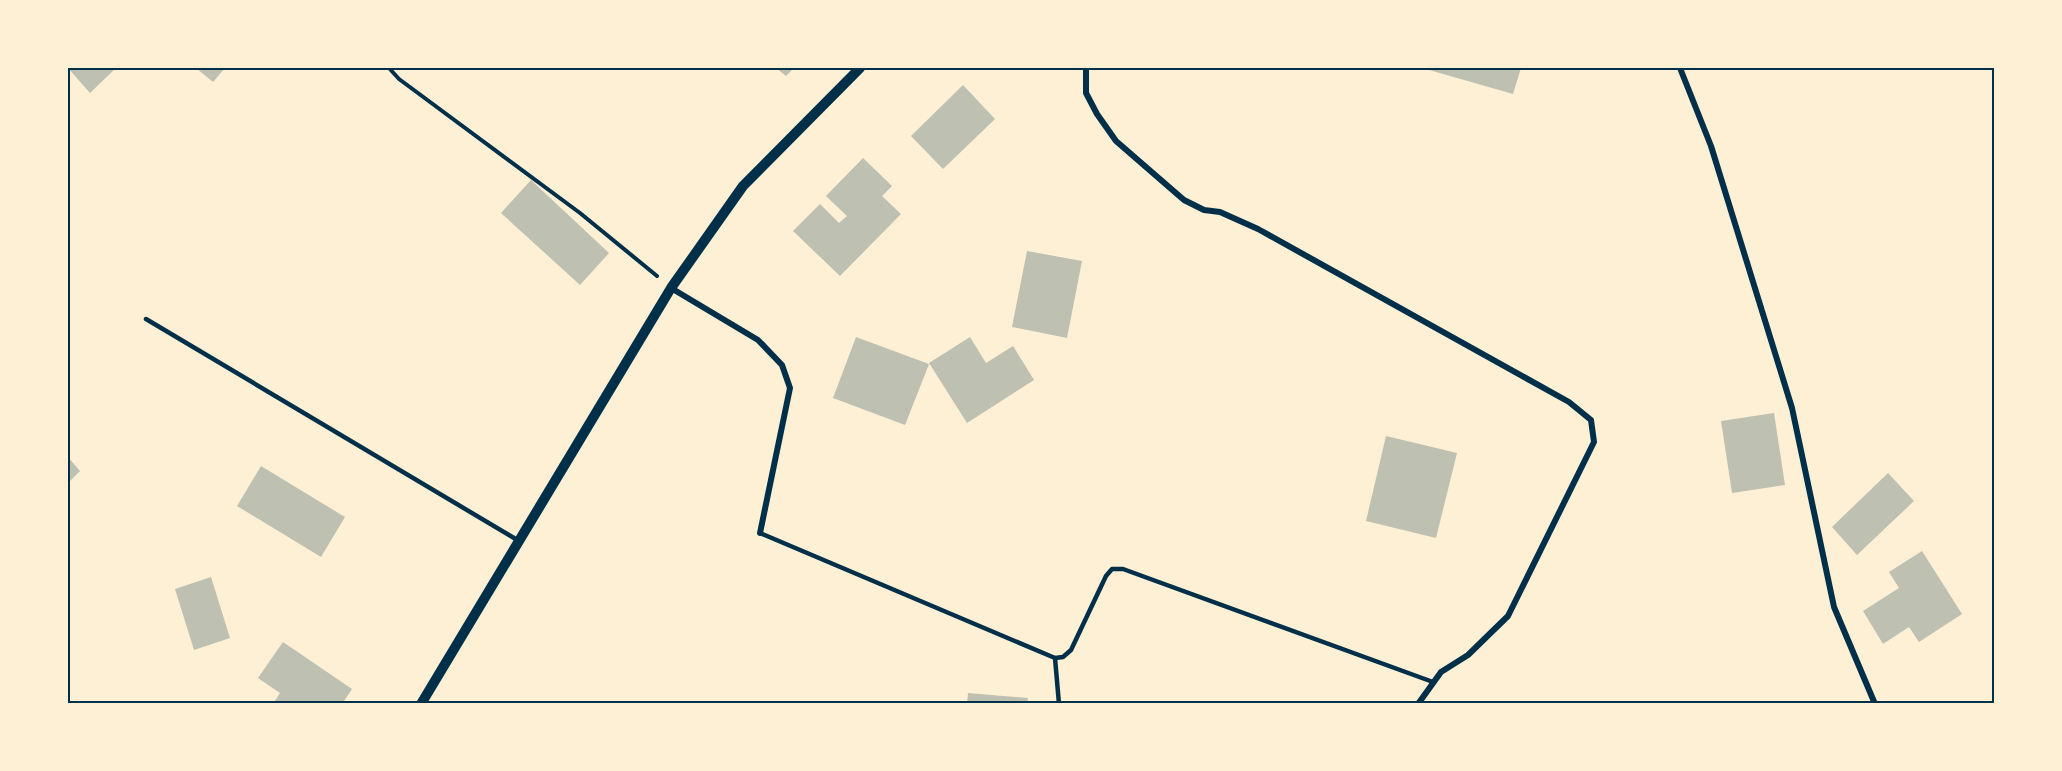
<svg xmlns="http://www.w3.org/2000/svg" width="2062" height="771" font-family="Manrope,sans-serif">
<rect width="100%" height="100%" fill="#fdf0d5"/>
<g fill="#bec0b2">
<path d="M68,68h48l-26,25z"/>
<path d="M196,68h29l-12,14z"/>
<path d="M776,68h18l-8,8z"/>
<path d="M1422,68h99l-8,26z"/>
<path d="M963,85l32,34 -52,50 -32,-33z"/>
<path d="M863,158l29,28 -10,10 19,18 -61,62 -47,-45 27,-27 19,19 8,-7 -21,-20z"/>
<path d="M531,180l78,73 -29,32 -79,-72z"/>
<path d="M1027,251l55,10 -15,77 -55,-11z"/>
<path d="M856,337l73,27 -24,61 -72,-27z"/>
<path d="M970,337l16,26 27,-17 21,34 -67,43 -38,-60z"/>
<path d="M1774,413l11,72 -53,8 -11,-72z"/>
<path d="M1386,436l71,17 -21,85 -70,-17z"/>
<path d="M68,457l12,14 -12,12z"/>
<path d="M261,466l84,51 -24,40 -84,-51z"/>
<path d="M1888,473l26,28 -57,54 -25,-28z"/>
<path d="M1922,551l40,63 -43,28 -10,-15 -26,17 -20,-33 36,-23 -10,-16z"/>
<path d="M211,577l19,61 -36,12 -19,-61z"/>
<path d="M283,642l69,47 -10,15h-69l7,-11 -22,-15z"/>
<path d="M968,693l60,5 -1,6h-60z"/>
</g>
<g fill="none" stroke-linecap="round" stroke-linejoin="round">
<path stroke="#003049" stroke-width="4" d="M389,68l10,11 181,134 77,63"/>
<g stroke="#003049" stroke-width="4.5">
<path d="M146,319l373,222"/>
<path d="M760,533l295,125 8,-1 8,-7 35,-74 6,-7h11l310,113"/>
<path d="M1055,658l4,46"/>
</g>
<g stroke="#003049" stroke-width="6">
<path d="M1086,68v25l11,21 19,27 68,59 20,10 16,2 38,17 311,173 22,18 3,22 -86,174 -40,39 -27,17 -23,32"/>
<path d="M1680,68l31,78 81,262 42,199 41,97"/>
<path d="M671,288l87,52 24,25 8,23 -30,145"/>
</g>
<path stroke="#003049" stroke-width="10" d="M421,704l250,-416 72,-102 117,-118"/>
</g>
<rect width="2062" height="771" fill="none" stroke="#fdf0d5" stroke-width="138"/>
<rect x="69" y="69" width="1924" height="633" fill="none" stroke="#003049" stroke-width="2"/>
</svg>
